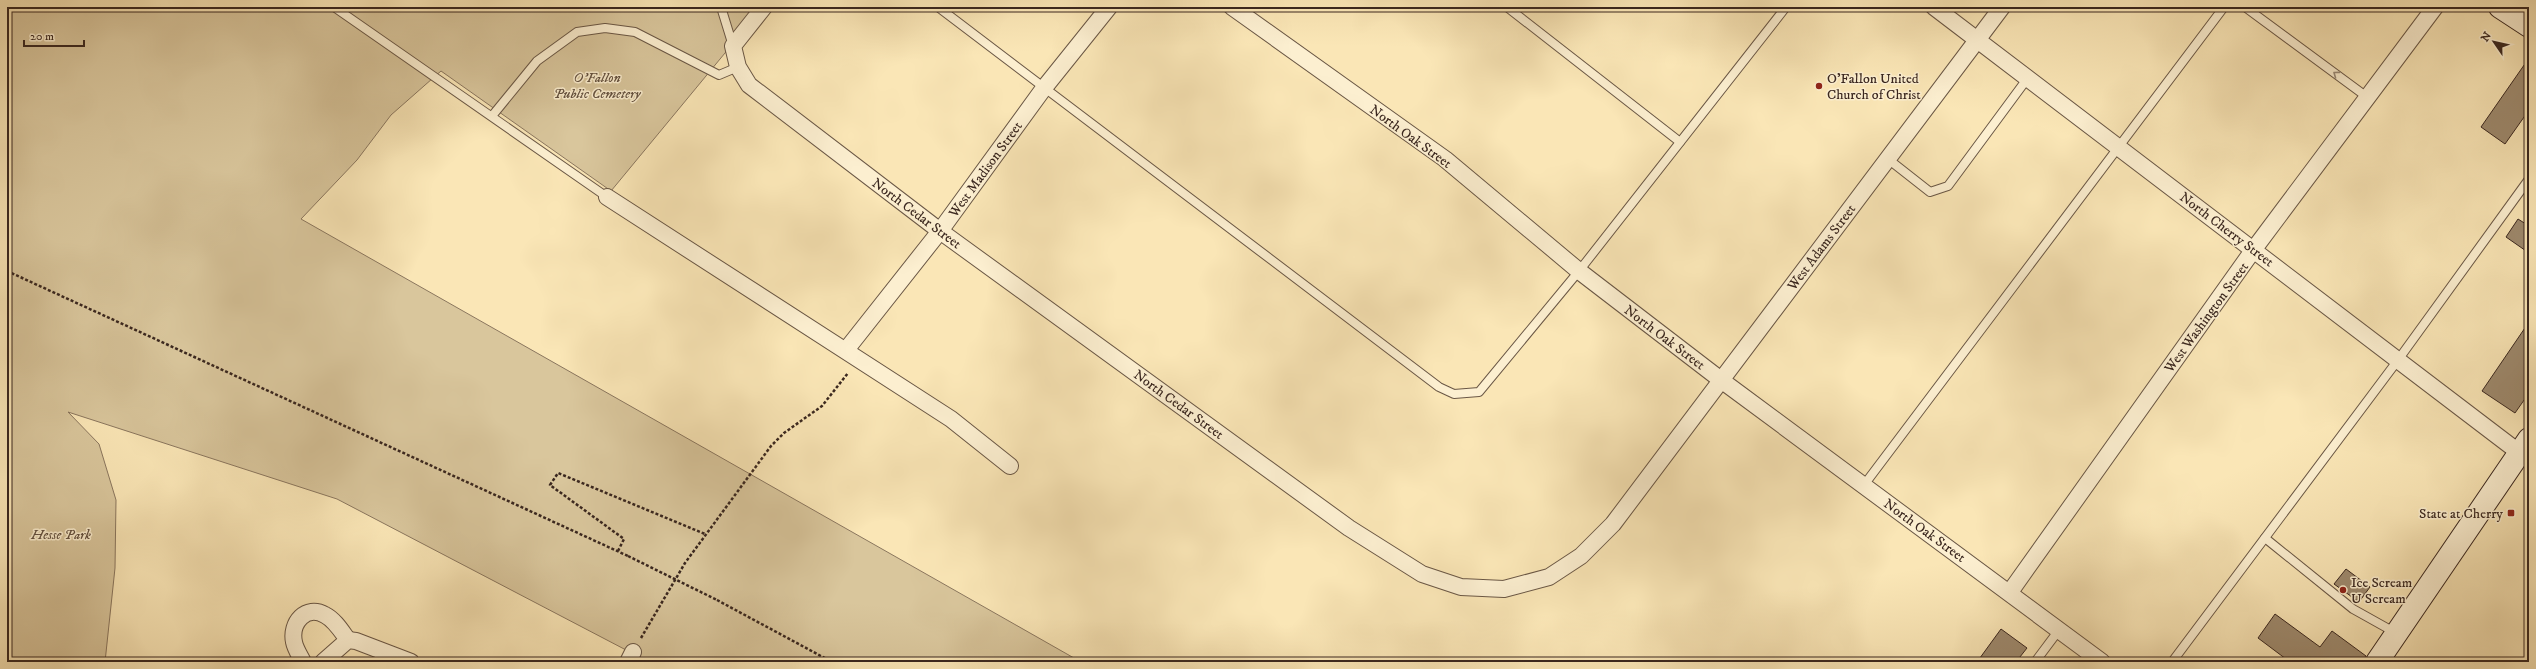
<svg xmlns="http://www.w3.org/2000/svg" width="2536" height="669" font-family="'IM FELL DW Pica',serif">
<rect width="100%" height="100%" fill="#fae6b6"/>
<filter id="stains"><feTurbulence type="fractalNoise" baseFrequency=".005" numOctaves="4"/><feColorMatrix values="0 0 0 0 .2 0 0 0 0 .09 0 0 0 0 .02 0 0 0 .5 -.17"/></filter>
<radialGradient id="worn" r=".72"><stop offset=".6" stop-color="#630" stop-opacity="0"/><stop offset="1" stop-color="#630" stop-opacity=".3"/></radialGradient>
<path fill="#d9c69c" stroke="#8a765e" d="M7,7h756l-152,184 -170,-120 -50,44 -34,45 -56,59 780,443h-432l-312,-163 -269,-87 31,32 17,56 -1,68 -10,94h-98z"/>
<g fill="#9e8a6e" stroke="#3a271f">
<path d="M2529,58v52l-24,34 -24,-17z"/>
<path d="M2518,219l11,7v27l-23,-16z"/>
<path d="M2529,322v71l-14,20 -33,-22z"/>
<path d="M2346,569l24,18 -11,15 -25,-18z"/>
<path d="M2275,614l45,33 12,-16 34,25 -1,6h-75l-32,-24z"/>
<path d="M2001,629l26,19 -11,14h-39z"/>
</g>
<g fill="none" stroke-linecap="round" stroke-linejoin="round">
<g stroke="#6a5745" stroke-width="10">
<g id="service">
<path d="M334,7l273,190"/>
<path d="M721,7l12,39"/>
<path d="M938,7l501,380 15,7 25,-2 100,-121 207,-264"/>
<path d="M1507,7l173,135"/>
<path d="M2245,7l122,90"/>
<path d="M492,116l45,-55 40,-29 28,-4 30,4 84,43 19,-8"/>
<path d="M1888,159l42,33 18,-6 79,-107"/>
<path d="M1864,485l360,-478"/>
<path d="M2265,538l88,71 43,24"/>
<path d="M2035,662l24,-32"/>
<path d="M2172,662l226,-302 131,-181"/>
</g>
</g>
<g stroke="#6a5745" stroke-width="18">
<g id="minor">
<path d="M764,7l-31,39 5,21 11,18 191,146 409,297 73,46 39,13 43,2 45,-12 32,-21 32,-32 389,-517"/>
<path d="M1232,7l213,152 134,112 142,109 381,282"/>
<path d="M1934,7l595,453"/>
<path d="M607,197l344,222 59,47"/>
<path d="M846,350l94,-119 104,-143 65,-81"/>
<path d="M2010,592l244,-343 181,-242"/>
<path d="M303,662c-3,-6 -8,-14 -9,-20 -4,-19 12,-38 31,-27 10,5 17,17 23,25"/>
<path d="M323,662l25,-22 8,1 55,21"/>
<path d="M628,662l5,-10"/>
</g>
</g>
<g stroke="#3a271f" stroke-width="24">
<g id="secondary">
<path d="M2500,7l29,19"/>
<path d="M2377,662l152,-223"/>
</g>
</g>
<g stroke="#3a271f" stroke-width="2.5" stroke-dasharray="3 2" stroke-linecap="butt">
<path d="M7,271l621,285"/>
<path d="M618,551l6,-12 -74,-54 8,-12 147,61"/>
<path d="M717,600l115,62"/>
<path d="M641,638l44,-75 86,-117 13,-13 38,-27 26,-33"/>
</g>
<use href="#service" stroke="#fcefd0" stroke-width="8"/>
<use href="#minor" stroke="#fcefd0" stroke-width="16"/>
<use href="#secondary" stroke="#fcefd0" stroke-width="22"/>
<path stroke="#3a271f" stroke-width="2.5" stroke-dasharray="3 2" stroke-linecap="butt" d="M628,556l89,44"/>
</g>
<defs><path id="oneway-chevron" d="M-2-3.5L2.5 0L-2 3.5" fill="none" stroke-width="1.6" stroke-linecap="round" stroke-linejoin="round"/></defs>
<use stroke="#9b8b78" href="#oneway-chevron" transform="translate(2336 74) rotate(-144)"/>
<g fill="#8f2418" stroke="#fcefd0" stroke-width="1.5">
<circle cx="1819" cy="86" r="4"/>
<rect x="2507" y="509" width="8" height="8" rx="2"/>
<circle cx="2343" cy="590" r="4"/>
</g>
<g text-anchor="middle" stroke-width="3" stroke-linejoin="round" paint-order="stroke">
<g font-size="14" font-style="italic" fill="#624f3e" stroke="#fcefd0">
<text x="597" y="82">O'Fallon<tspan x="597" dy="16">Public Cemetery</tspan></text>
<text x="61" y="539">Hesse Park</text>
</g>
<g font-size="14" fill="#3a271f" stroke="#fcefd0" text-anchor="start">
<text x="1827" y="83">O'Fallon United<tspan x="1827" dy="16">Church of Christ</tspan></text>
<text x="2503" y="518" text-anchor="end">State at Cherry</text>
<text x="2351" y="587">Ice Scream<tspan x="2351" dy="16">U Scream</tspan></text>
</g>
<g font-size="14" fill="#3a271f" stroke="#fcefd0">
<text transform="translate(1411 136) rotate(36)" y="5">North Oak Street</text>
<text transform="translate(985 169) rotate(-54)" y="5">West Madison Street</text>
<text transform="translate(917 213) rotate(37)" y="5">North Cedar Street</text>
<text transform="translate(2227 229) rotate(37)" y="5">North Cherry Street</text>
<text transform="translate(1821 247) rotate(-53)" y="5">West Adams Street</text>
<text transform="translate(2206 317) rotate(-54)" y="5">West Washington Street</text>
<text transform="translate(1665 337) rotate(37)" y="5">North Oak Street</text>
<text transform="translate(1179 404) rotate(36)" y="5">North Cedar Street</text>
<text transform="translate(1925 530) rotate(36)" y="5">North Oak Street</text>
</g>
</g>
<rect width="2536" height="669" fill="none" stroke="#fae6b6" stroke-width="24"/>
<rect x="8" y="8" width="2520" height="653" fill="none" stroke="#3a271f" stroke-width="2"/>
<rect x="12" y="12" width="2512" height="645" fill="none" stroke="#3a271f"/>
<g transform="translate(2494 42) rotate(304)" stroke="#fcefd0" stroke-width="3" paint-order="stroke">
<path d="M0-3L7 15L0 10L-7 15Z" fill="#3a271f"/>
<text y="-6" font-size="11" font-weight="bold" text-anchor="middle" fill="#3a271f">N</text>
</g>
<path d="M24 40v6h60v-6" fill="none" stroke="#3a271f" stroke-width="2"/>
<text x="30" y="40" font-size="12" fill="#3a271f" stroke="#fcefd0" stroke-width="3" paint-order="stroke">20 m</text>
<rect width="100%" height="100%" filter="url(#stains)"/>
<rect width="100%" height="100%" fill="url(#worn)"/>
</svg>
